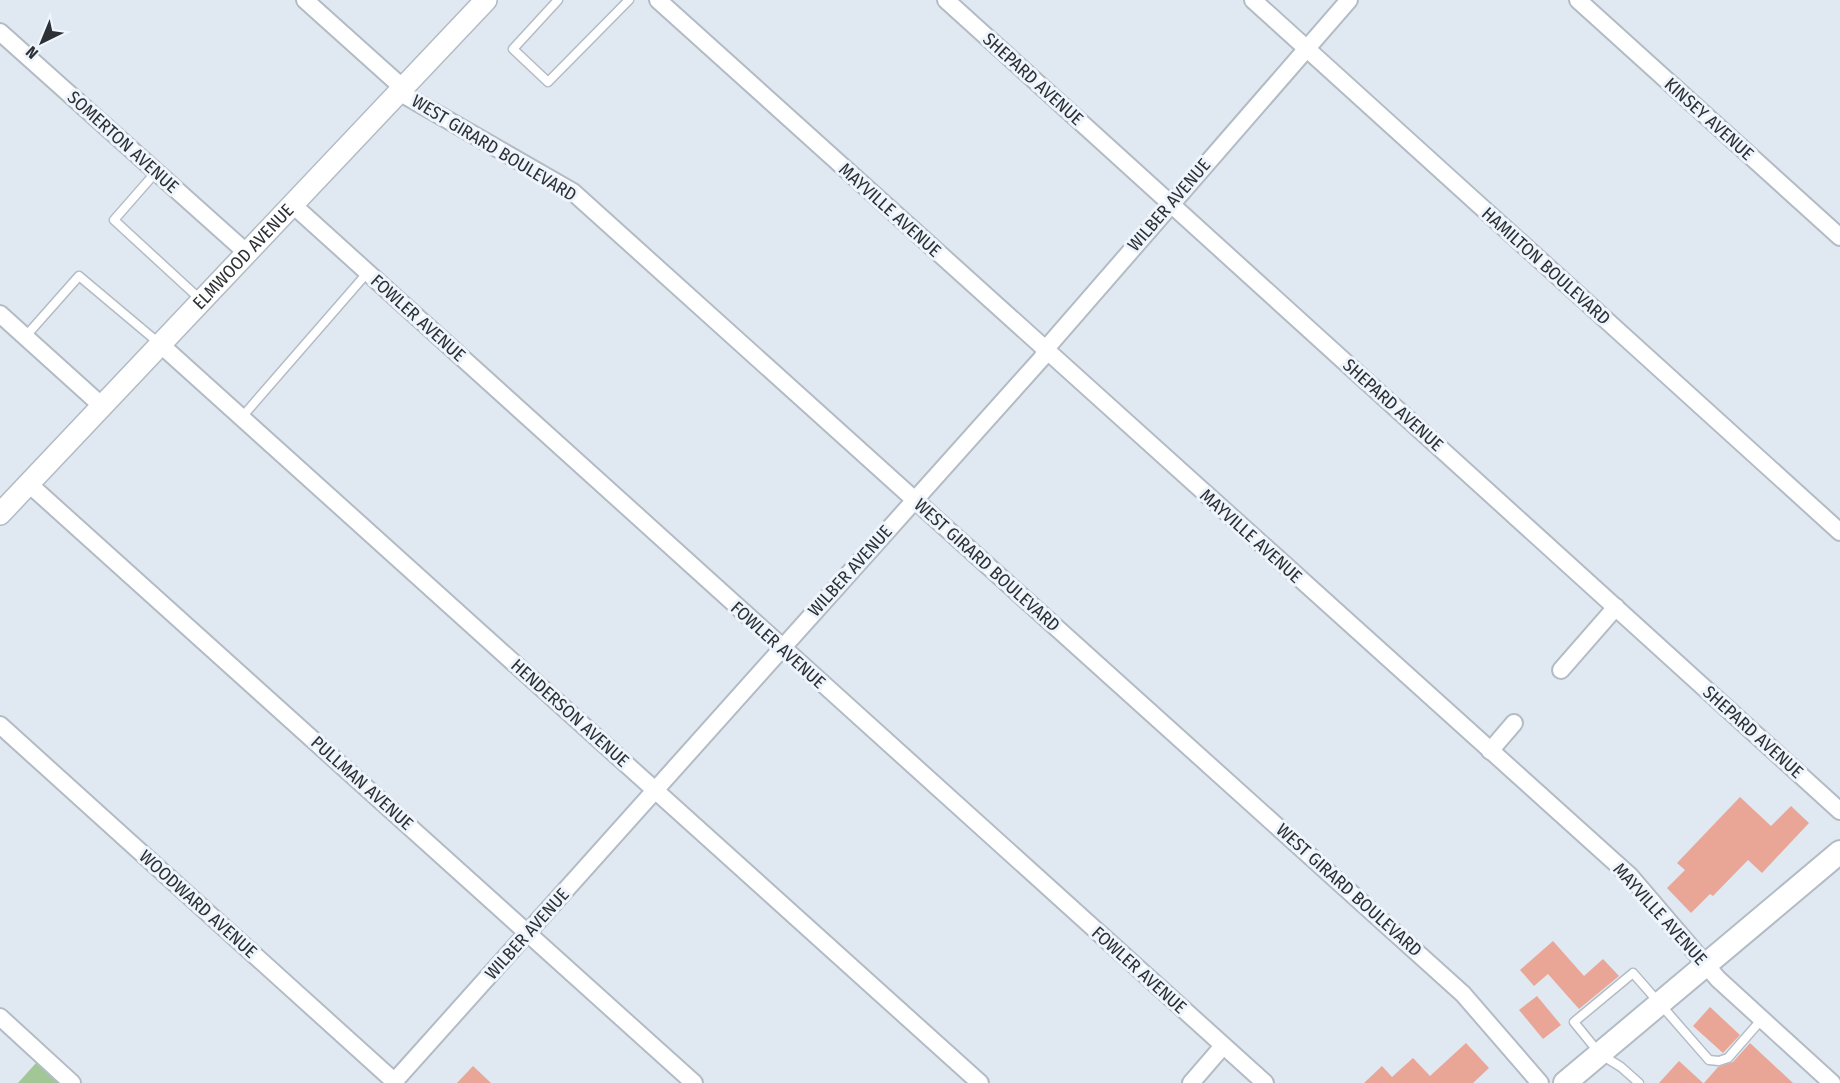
<svg xmlns="http://www.w3.org/2000/svg" width="1840" height="1083" font-family="'Fira Sans Condensed',sans-serif">
<rect width="100%" height="100%" fill="#e0e8f2"/>
<path fill="#a2c797" d="M36,1063l22,20h-40z"/>
<g fill="#e9a696">
<path d="M1740,797l31,29 20,-20 18,17 -47,50 -14,-13 -35,36 -3,-2 -19,19 -24,-25 18,-18 -8,-7z"/>
<path d="M1553,941l31,35 19,-17 16,17 -40,33 -31,-35 -14,12 -14,-16z"/>
<path d="M1537,996l24,29 -18,14 -24,-29z"/>
<path d="M1710,1007l30,28 -17,18 -30,-27z"/>
<path d="M1466,1043l23,25 -16,15h-109l18,-17 10,11 21,-19 17,18z"/>
<path d="M1750,1043l43,40h-89l14,-16 15,-5z"/>
<path d="M1679,1061l24,22h-44z"/>
<path d="M473,1066l18,17h-34z"/>
</g>
<g fill="none" stroke-linecap="round" stroke-linejoin="round">
<g stroke="#b3bbc5" stroke-width="11">
<g id="service">
<path d="M558,0l-45,49 35,33 81,-82"/>
<path d="M156,172l-42,48 87,80"/>
<path d="M25,337l54,-61 81,68"/>
<path d="M242,417l126,-145"/>
<path d="M1639,1083l-18,-16 -21,-13 -26,-32 59,-49 76,87 10,1 9,-3 34,-39"/>
</g>
</g>
<g stroke="#b3bbc5" stroke-width="20">
<g id="minor">
<path d="M305,0l98,88"/>
<path d="M658,0l972,876 88,103 114,104"/>
<path d="M946,0l894,811"/>
<path d="M1253,0l587,532"/>
<path d="M1578,0l262,237"/>
<path d="M0,32l247,221"/>
<path d="M399,92l174,100 890,802 77,89"/>
<path d="M293,205l972,878"/>
<path d="M0,314l102,92"/>
<path d="M160,344l820,739"/>
<path d="M29,484l665,599"/>
<path d="M1561,670l55,-63"/>
<path d="M0,725l396,358"/>
<path d="M1490,751l24,-28"/>
<path d="M0,1017l72,66"/>
<path d="M393,1083l649,-725 8,-14 299,-344"/>
<path d="M1191,1083l32,-37"/>
</g>
</g>
<g stroke="#b3bbc5" stroke-width="24">
<g id="tertiary">
<path id="s1" d="M0,514l486,-514"/>
</g>
</g>
<g stroke="#b3bbc5" stroke-width="26">
<path id="secondary" d="M1565,1083l275,-231"/>
</g>
<use href="#service" stroke="#fff" stroke-width="8"/>
<use href="#minor" stroke="#fff" stroke-width="16"/>
<use href="#tertiary" stroke="#fff" stroke-width="21"/>
<use href="#secondary" stroke="#fff" stroke-width="22"/>
</g>
<g text-anchor="middle" stroke-width="6" stroke-linejoin="round" paint-order="stroke">
<g font-size="18" fill="#2d3034" stroke="#eef5fd">
<text transform="translate(1033 79) rotate(42)" y="6">SHEPARD AVENUE</text>
<text transform="translate(1709 119) rotate(42)" y="6">KINSEY AVENUE</text>
<text transform="translate(123 142) rotate(42)" y="6">SOMERTON AVENUE</text>
<text transform="translate(494 148) rotate(31)" y="6">WEST GIRARD BOULEVARD</text>
<text transform="translate(1169 205) rotate(-49)" y="6">WILBER AVENUE</text>
<text transform="translate(890 210) rotate(42)" y="6">MAYVILLE AVENUE</text>
<text dy="6" stroke="none"><textPath href="#s1" startOffset="354">ELMWOOD AVENUE</textPath></text>
<text transform="translate(1546 266) rotate(42)" y="6">HAMILTON BOULEVARD</text>
<text transform="translate(418 318) rotate(42)" y="6">FOWLER AVENUE</text>
<text transform="translate(1393 405) rotate(42)" y="6">SHEPARD AVENUE</text>
<text transform="translate(1251 536) rotate(42)" y="6">MAYVILLE AVENUE</text>
<text transform="translate(987 565) rotate(42)" y="6">WEST GIRARD BOULEVARD</text>
<text transform="translate(850 571) rotate(-48)" y="6">WILBER AVENUE</text>
<text transform="translate(778 645) rotate(42)" y="6">FOWLER AVENUE</text>
<text transform="translate(570 713) rotate(42)" y="6">HENDERSON AVENUE</text>
<text transform="translate(1753 732) rotate(42)" y="6">SHEPARD AVENUE</text>
<text transform="translate(362 783) rotate(42)" y="6">PULLMAN AVENUE</text>
<text transform="translate(1349 890) rotate(42)" y="6">WEST GIRARD BOULEVARD</text>
<text transform="translate(198 904) rotate(42)" y="6">WOODWARD AVENUE</text>
<text transform="translate(1660 914) rotate(48)" y="6">MAYVILLE AVENUE</text>
<text transform="translate(527 934) rotate(-48)" y="6">WILBER AVENUE</text>
<text transform="translate(1139 970) rotate(42)" y="6">FOWLER AVENUE</text>
</g>
</g>
<g transform="translate(42 42) rotate(223)" stroke="#eef5fd" stroke-width="4.5" paint-order="stroke">
<path d="M0-4.5L10 22L0 15L-10 22Z" fill="#2d3034"/>
<text y="-9" font-size="16" font-weight="bold" text-anchor="middle" fill="#2d3034">N</text>
</g>
</svg>
